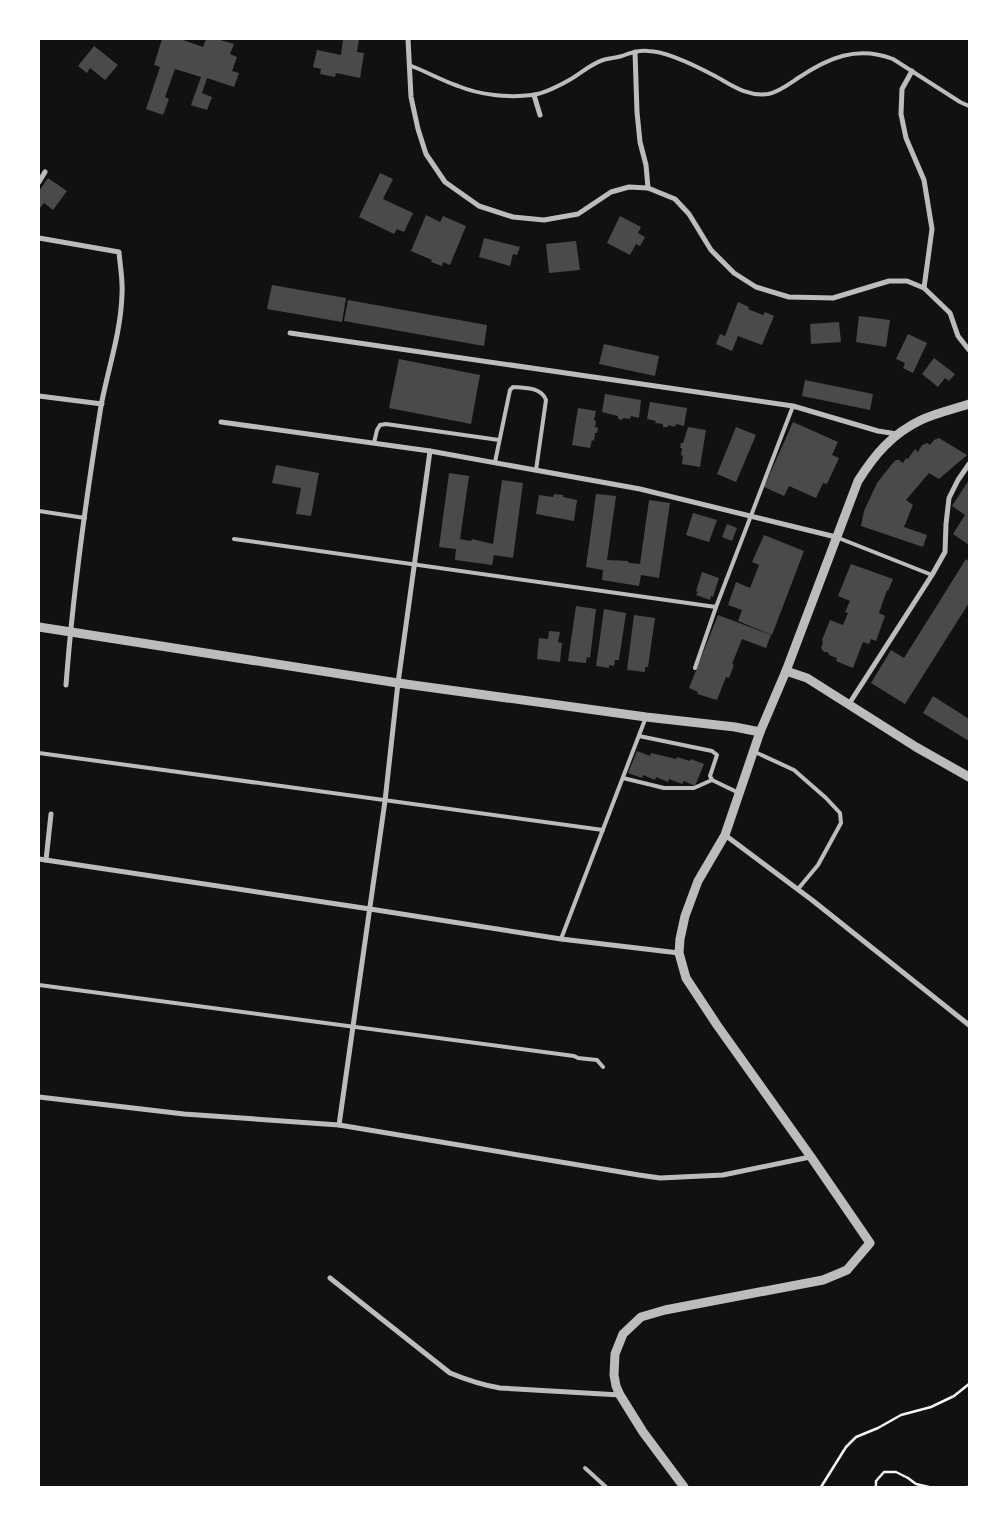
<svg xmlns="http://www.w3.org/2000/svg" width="1008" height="1526" font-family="'Source Sans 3',sans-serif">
<rect width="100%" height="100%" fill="#111"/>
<g fill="#4a4a4a">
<path d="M162,39h18l23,8 3,-8h11l17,5 -4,10 7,3 -5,14 7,2 -5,14 -27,-9 -5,15 10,4 -5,13 -16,-5 10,-28 -26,-8 -10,28 4,2 -6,16 -17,-6 14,-42 -6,-2z"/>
<path d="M343,39h16l-2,13 7,1 -4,25 -24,-5 -1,4 -15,-3 1,-5 -8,-2 4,-17 24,5z"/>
<path d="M94,46l24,19 -13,15 -15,-12 -3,5 -9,-7z"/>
<path d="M380,173l13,6 -10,20 30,14 -9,19 -7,-3 -3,5 -35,-17z"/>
<path d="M48,178l19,13 -14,19 -9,-7 -4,5 -1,-2v-15z"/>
<path d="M426,215l14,7 3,-6 23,10 -16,39 -7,-3 -1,4 -11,-4 1,-2 -21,-9z"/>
<path d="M620,216l21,11 -3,6 7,4 -5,9 -4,-2 -6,11 -23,-12z"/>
<path d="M484,238l36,9 -3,8 -4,-1 -3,12 -31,-9z"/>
<path d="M576,241l4,29 -31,3 -3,-29z"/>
<path d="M272,285l74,13 -4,24 -75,-13z"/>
<path d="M348,300l139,25 -3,21 -140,-25z"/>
<path d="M738,302l11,5 -1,2 15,6 2,-3 9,4 -12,29 -24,-9 -6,15 -16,-7 4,-10 5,2z"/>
<path d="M859,316l31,4 -4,27 -30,-5z"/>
<path d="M839,322l2,20 -30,2 -1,-20z"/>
<path d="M908,334l19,9 -14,30 -10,-5 2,-5 -9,-4z"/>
<path d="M604,344l55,12 -4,20 -56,-12z"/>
<path d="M934,358l21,16 -6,7 -4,-3 -7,9 -16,-13z"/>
<path d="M399,359l81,16 -9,49 -82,-16z"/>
<path d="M805,380l68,14 -3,16 -68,-14z"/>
<path d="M605,394l36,6 -2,18 -8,-2 -1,3 -7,-1 -1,2 -4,-1v-3l-16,-4z"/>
<path d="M650,402l37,6 -3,18 -8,-2 -1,3 -7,-2v2h-5v-3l-8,-1 1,-2 -9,-2z"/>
<path d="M578,408l18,3 -2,9 2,1 -1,6 3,1 -1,5h-2l-1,8 -2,-1 -2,8 -18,-3z"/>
<path d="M793,422l45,20 -6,13 7,3 -12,26 -4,-1 -7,15 -27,-12 -5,10 -20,-9z"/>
<path d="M688,427l18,3 -6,37 -18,-3 1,-8 -2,-1 1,-7h-2l1,-5h2z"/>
<path d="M736,427l20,8 -20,47 -19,-8z"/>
<path d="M939,438l28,17 -28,24 -10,-6 -23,27 7,5 -9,22 23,8 -4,12 -62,-21 3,-15 13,-28 15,-19 4,-4h3l4,3 3,-5 2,1 7,-10 3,3 4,-7 5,-2 3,2 4,-5z"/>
<path d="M276,465l43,8 -8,43 -15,-2 5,-26 -29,-5z"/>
<path d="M449,473l20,3 -9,63 11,2 1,-2 21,5 9,-64 21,3 -10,75 -19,-3 -2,10 -37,-5 1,-11 -17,-2z"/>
<path d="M969,480v65l-16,-11 12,-19 -13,-9z"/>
<path d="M554,494l9,1v2l14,3 -3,21 -38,-7 3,-19 14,2z"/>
<path d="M596,494l20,2 -9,64 21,1 1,2 11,1 9,-64 21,3 -11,75 -18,-3 -2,11 -37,-6 1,-10 -17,-3z"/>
<path d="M693,513l24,7 -8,22 -23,-7z"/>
<path d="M727,524l10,4 -5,13 -10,-4z"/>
<path d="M764,535l40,16 -32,84 -34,-14 4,-11 -14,-5 8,-23 14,6 9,-23 -7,-3z"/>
<path d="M966,559l3,3v41l-64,101 -34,-21 20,-33 13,8z"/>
<path d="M851,564l42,15 -5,12 -1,-1 -8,23 6,3 -9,25 -5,-2 -2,5 -6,-2 -10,26 -17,-7 1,-3 -8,-3 -1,-3h-4l-3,-4 2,-6 -1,-2 8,-20 13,5 5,-12 -3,-1 5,-11 -12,-5z"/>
<path d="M702,572l17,6 -6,19 -2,-1 -1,4 -14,-5 2,-3 -2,-1z"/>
<path d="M576,606l20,3 -6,49 -3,-1 -1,6 -18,-2z"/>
<path d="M604,609l22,4 -7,47h-4l-1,6 -5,-1v3l-13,-2z"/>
<path d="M634,615l21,3 -7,49h-3v5l-18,-2z"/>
<path d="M718,615l53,20 -5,13 -24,-9 -10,25 2,1 -5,13 -3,-1 -9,23 -20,-6 1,-2 -9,-4z"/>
<path d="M549,631l11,1 -2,10 4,1 -2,19 -23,-3 2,-21 9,1z"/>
<path d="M933,696l36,23v22l-46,-28z"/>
<path d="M637,751l13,5 1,-3 25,6 1,-2 13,4 1,-2 13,5 -9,22 -11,-5 -2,3 -13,-5 -1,3 -12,-5 -1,3 -12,-5 -1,3 -14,-5z"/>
</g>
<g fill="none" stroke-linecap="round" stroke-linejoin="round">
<g stroke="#f5f5f5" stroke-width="2.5">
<path d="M821,1487l25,-40 10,-10 22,-9 23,-13 30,-8 23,-11 15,-12"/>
<path d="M876,1487v-6l8,-9h12l12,6 8,6 13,3"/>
<path d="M967,1487h2"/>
</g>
<g stroke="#bcbcbc" stroke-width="4">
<path d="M409,65c16,6 32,15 49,21 22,9 50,12 74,9 11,-1 29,-10 39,-16 10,-6 20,-15 32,-19 6,-2 13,-2 19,-4 8,-3 17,-6 26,-5 19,0 50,16 67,25 17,9 32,21 53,18 11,-2 21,-10 30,-16 30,-20 59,-33 95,-19l67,43 9,4"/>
<path d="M374,443l3,-13 3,-5 6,-1 113,16"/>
<path d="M495,462l15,-72 3,-3c12,1 28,0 33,13l-10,70"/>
<path d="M39,511l46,7"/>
<path d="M836,537l96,38"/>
<path d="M234,539l482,68"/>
<path d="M695,668l21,-61 77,-201"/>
<path d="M639,736l73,15 5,4 -7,21 2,4 27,13"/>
<path d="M755,752l39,18 32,28 14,15 1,10 -23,42 -20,24"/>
<path d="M39,753l564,77"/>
<path d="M623,778l41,10h30l18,-8"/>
<path d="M561,939l85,-222"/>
<path d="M39,985l535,71 4,2 19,2 6,7"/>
<path d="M585,1468l21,19"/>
</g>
<g stroke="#bcbcbc" stroke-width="5">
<path d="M408,39l3,58 7,32 8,25 19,28 34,24 34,11 31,3 34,-6 33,-22 18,-5 19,1 27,11 14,15 22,36 23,23 22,14 33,10 44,1 56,-17h18l17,7 26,25 8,23 11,14"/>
<path d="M635,52l2,60 3,30 6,23 2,23"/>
<path d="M912,71l-10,18 -1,25 5,24 18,42 8,49 -8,59"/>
<path d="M534,95l6,20"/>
<path d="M39,182l6,-10"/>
<path d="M39,238l80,14c1,14 4,28 3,42 -1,38 -14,75 -21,112 -15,92 -28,186 -35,279"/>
<path d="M290,333l503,73 85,25 19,3"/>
<path d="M39,396l63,8"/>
<path d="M221,422l209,29 210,38 196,48"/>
<path d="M849,704l83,-129 13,-23 1,-28 3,-26 9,-18 11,-16"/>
<path d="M725,835l87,65 157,125"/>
<path d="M39,859l331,50 191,30 118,14"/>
<path d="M46,860l5,-46"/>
<path d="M39,1097l145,17 155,11 300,50 21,3 63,-3 87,-18"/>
<path d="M339,1125l46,-324 13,-118 32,-232"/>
<path d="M330,1278l120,95c17,7 32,12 50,15l120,7"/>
</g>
<g stroke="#bcbcbc" stroke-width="9">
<path d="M39,627l359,56 248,34 89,10 25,5"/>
<path d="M786,671l21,7 109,69 53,30"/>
<path d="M684,1487l-41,-55 -23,-37 -4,-9 -2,-11 1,-21 8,-20 18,-17 24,-7 158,-30 24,-10 23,-27 -59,-86 -94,-132 -31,-47 -7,-25 1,-14 5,-23 13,-35 27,-46 35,-103 26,-61 72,-190c17,-27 34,-47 63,-61 15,-7 33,-11 48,-16"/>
</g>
</g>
<rect width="1008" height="1526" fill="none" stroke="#ffffff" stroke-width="80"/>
</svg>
